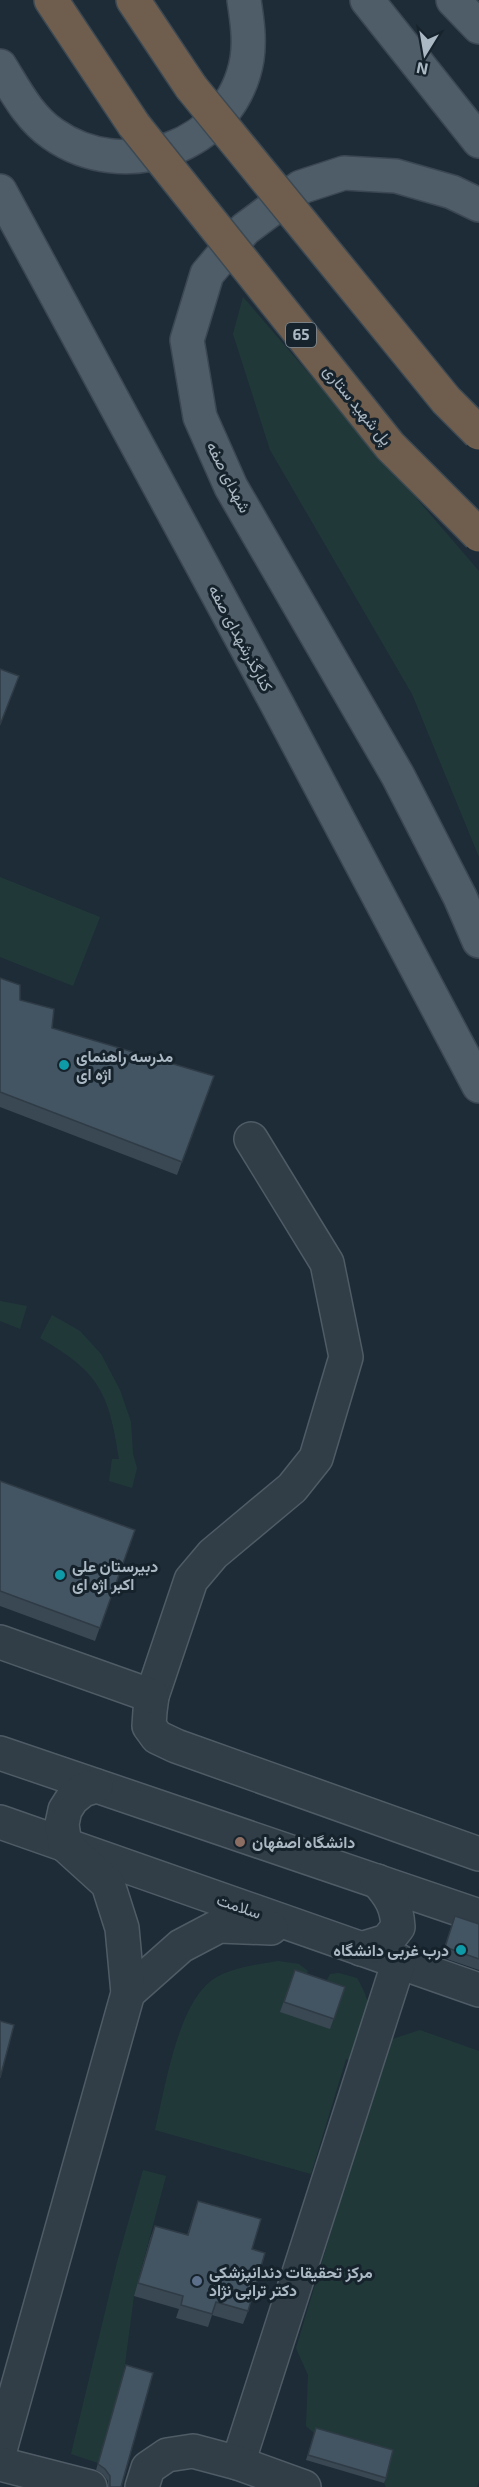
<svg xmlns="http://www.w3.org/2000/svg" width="479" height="2487" font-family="'Exo 2',Vazirmatn,sans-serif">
<rect width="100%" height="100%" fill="#1e2c38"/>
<g fill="#203938">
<path d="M243,297l236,274v286l-67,-163 -142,-244 -37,-116z"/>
<path d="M0,877l100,40 -27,69 -73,-29z"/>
<path d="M0,1301l27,5 -7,23 -20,-8z"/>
<path d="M52,1315l28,16 21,23 19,36 11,32 2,32 4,14 -5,20 -23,-7 3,-22h7c-10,-67 -20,-87 -79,-121z"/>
<path d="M278,1961l21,3 9,7 -3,10 17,9 8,-16 9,-1 18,5c21,36 11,46 -3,83l-8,-2 -35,115 -156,-44c10,-41 22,-124 57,-150 19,-13 44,-15 66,-19z"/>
<path d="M420,2030l59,21v429l-2,7h-91l-2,-4 7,-27 -77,-23 -8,-7 2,-51 -12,-27 93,-308z"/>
<path d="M143,2170l23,6 -32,120 -10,75 -26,92 -27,-9 46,-192z"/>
</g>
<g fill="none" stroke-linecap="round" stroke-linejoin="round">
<g stroke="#4f5c66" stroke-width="36">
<g id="minor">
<path d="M251,1139l76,124 19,94 -30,101 -24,30 -79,66 -22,26 -39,116 -2,15 -1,15 8,11 19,9 303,108"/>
<path d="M0,1642l152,54"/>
<path d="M0,1753l479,163"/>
<path d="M0,1822l479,168"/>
<path d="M361,1949l26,-8 11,-14c-1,-20 -7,-31 -21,-46"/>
<path d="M128,1993l53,-47 38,-20 52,2"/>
<path d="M0,2450l128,-457 -6,-65 -14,-44 -43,-39 -3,-21 3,-14 7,-11 11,-9 13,-4"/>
<path d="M238,2463l161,-502"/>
<path d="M0,2464l90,23"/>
<path d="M142,2487l6,-19 19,-13 26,-4 45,12 66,24"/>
</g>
</g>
<g stroke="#3b4752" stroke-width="36">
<g id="major">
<path d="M367,0l112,141"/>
<path d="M453,0l26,27"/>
<path d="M0,66c15,24 29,52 53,68 71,50 179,14 194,-75 3,-20 0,-39 -3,-59"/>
<path d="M0,191l277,513 202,382"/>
<path d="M479,205l-27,-13 -56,-16 -52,-3 -43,14 -56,42 -38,45 -20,66 13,77 31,70 167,289 62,121 19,44"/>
</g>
</g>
<g stroke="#3c4953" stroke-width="36">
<g id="highway">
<path d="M51,0l83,125"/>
<path d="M133,0l58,87"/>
</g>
</g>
<use href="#minor" stroke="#313e48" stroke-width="33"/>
<use href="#major" stroke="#4f5d69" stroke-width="33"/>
<use href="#highway" stroke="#6f5e4e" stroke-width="33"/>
<g stroke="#3c4953" stroke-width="36" stroke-linecap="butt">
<g id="highway-bridge">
<path d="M191,87l255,313 33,33"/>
<path d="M134,125l256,321 89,89"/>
</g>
</g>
<use href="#highway-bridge" stroke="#6f5e4e" stroke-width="33"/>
</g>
<g fill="#3a4854">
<path d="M0,978l20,22 32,28 162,48 -37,99 -177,-68z"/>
<path d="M0,1481l135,49 -40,111 -95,-35z"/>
<path d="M455,1916l24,8v46l-38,-13z"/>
<path d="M295,1970l50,17 -15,42 -50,-17z"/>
<path d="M198,2201l54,48 -4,62 -5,13 -31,-9 -4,12 -32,-9 3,-9 -45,-13 16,-57 5,-13 32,9z"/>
<path d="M124,2371l-3,116h-13v-6l-5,-7 -7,-4z"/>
<path d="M316,2428l70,50 -2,5 -78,-23z"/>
</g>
<g fill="#435462" stroke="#2f3b45" stroke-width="1.5">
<path d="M0,669l19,7 -19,49z"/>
<path d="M0,978l20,7v15l34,9 -2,19 162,48 -32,86 -182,-70z"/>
<path d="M0,1481l135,49 -35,98 -100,-37z"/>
<path d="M455,1916l24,8v35l-34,-12z"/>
<path d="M295,1970l50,17 -11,32 -50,-17z"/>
<path d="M0,2021l14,4 -14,53z"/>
<path d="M198,2201l63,18 -9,30 13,4 -17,58 -32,-9 -4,12 -31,-9 2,-9 -45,-13 17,-57 33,9z"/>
<path d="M126,2365l27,8 -32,114h-11v-11l-5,-7 -7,-5z"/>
<path d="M316,2428l77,22 -7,28 -78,-23z"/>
</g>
<g fill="#0f9aa8" stroke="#17232c" stroke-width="2">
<circle cx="64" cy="1065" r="6"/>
<circle cx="60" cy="1575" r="6"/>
<circle cx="461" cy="1950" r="6"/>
</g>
<circle fill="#8d6e63" stroke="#17232c" stroke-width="2" cx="240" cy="1842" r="6"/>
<circle fill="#5c6f8a" stroke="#17232c" stroke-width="2" cx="197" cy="2281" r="6"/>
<g text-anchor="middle" stroke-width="6" stroke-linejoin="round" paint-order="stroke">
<rect fill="#17232c" stroke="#7f8c97" stroke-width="1.5" x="286" y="323" width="30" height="24" rx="4.5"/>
<g font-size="15" font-weight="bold" fill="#abb9c5">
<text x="301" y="340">65</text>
</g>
<g font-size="16" fill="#abb9c5" stroke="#17232c">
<text transform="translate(358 405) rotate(51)" y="6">پل شهید ستاری</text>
<text transform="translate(229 477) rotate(63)" y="6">شهدای صفه</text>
<text transform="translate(241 638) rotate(62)" y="6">کنارگذرشهدای صفه</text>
<text transform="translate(239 1906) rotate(19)" y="6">سلامت</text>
</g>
<g font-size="16" font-weight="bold" fill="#abb9c5" stroke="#17232c" text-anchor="start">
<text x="76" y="1062">مدرسه راهنمای<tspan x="76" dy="18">اژه ای</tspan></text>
<text x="72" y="1572">دبیرستان علی<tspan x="72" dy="18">اکبر اژه ای</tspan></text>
<text x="252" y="1848">دانشگاه اصفهان</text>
<text x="449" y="1956" text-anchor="end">درب غربی دانشگاه</text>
<text x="209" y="2278">مرکز تحقیقات دندانپزشکی<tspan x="209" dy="18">دکتر ترابی نژاد</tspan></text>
</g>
</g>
<g transform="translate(425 54) rotate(191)" stroke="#17232c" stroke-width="4.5" paint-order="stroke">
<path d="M0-4.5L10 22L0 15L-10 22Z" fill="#abb9c5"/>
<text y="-9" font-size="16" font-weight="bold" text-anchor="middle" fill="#abb9c5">N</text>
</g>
</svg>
